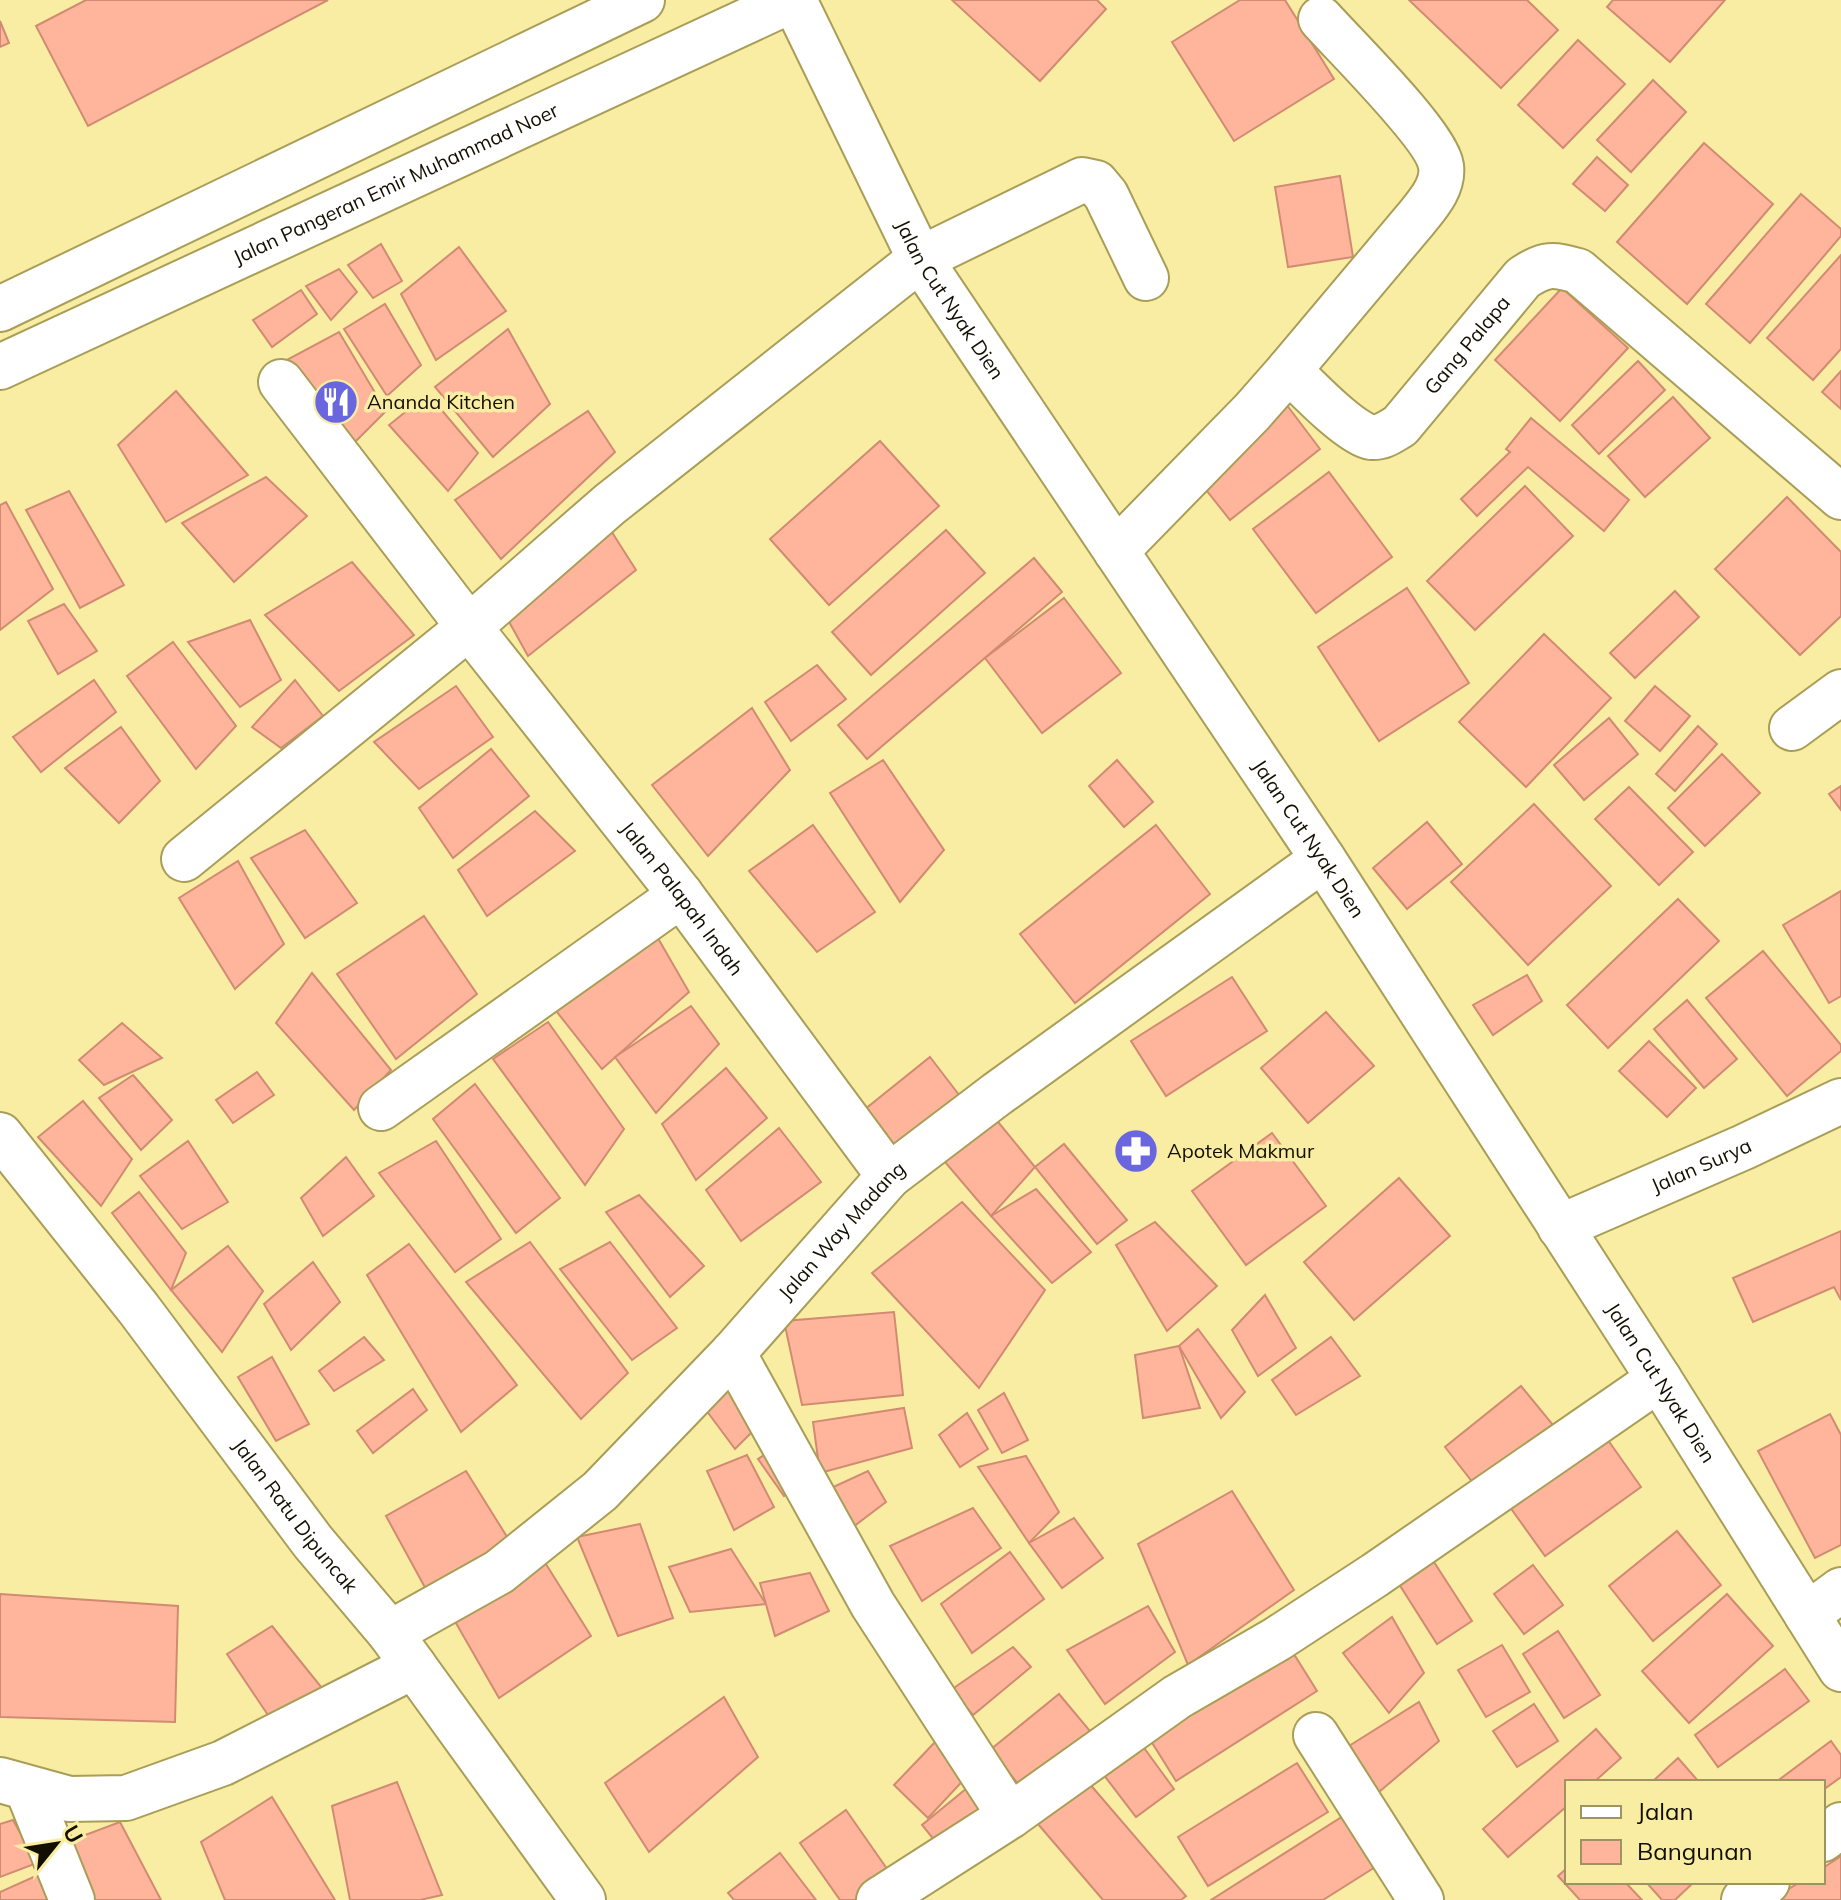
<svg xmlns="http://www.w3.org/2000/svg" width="1841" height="1900" font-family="Mulish,sans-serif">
<rect width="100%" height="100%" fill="#f9eda4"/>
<g fill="#feb59b" stroke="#d18b72" stroke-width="2">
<path d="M86,0h242l-240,126 -52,-100z"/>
<path d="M952,0h145l9,9 -66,72z"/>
<path d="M1240,0h45l49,79 -100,62 -62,-99z"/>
<path d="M1409,0h118l31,30 -57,58z"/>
<path d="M1613,0h112l-55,62 -63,-55z"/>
<path d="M0,21l9,22 -9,4z"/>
<path d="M1578,40l47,44 -62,64 -45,-43z"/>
<path d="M1653,80l33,32 -55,60 -34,-32z"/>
<path d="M1704,143l69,61 -86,100 -70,-62z"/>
<path d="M1597,157l31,28 -23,26 -32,-27z"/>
<path d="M1340,176l13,81 -65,10 -13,-80z"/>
<path d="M1801,194l40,35v7l-91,107 -44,-39z"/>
<path d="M381,244l21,37 -29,17 -25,-33z"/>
<path d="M459,247l47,64 -70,49 -35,-66z"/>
<path d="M1841,255v94l-28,31 -46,-42z"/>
<path d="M339,269l18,23 -26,28 -25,-34z"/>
<path d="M1562,288l66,60 -68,73 -65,-61z"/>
<path d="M301,290l16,24 -45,33 -19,-27z"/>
<path d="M385,304l36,61 -34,31 -43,-67z"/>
<path d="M508,329l42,75 -57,53 -58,-70z"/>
<path d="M339,332l47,79 -41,41 -64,-89z"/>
<path d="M1638,361l27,29 -66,64 -27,-29z"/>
<path d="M1841,371v38l-19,-17z"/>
<path d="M176,391l72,84 -82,47 -48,-77z"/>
<path d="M428,394l50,59 -30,38 -59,-66z"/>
<path d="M1673,397l37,41 -65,59 -37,-41z"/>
<path d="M1286,404l34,45 -90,71 -35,-44z"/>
<path d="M588,411l27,41 -114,107 -46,-59z"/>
<path d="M1531,418l98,82 -25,31 -76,-64 -51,49 -16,-17 49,-47 -4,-3z"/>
<path d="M880,441l59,65 -110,99 -59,-66z"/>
<path d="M1329,472l63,85 -76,56 -63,-84z"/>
<path d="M266,477l41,39 -73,66 -52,-59z"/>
<path d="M1525,486l48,50 -98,94 -48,-49z"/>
<path d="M69,491l55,94 -44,23 -54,-98z"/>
<path d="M1787,497l54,55v64l-41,39 -85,-86z"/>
<path d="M6,502l47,87 -53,41v-125z"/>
<path d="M608,526l28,44 -108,86 -21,-38z"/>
<path d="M946,530l39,43 -114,102 -39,-43z"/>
<path d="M1034,558l28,34 -195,167 -29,-34z"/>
<path d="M352,562l62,73 -75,56 -74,-76z"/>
<path d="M1407,588l62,95 -90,58 -61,-94z"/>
<path d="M1675,591l24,26 -64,61 -25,-25z"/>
<path d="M1064,598l57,75 -79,60 -57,-75z"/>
<path d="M64,604l33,47 -39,23 -30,-53z"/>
<path d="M250,620l31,60 -41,27 -52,-65z"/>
<path d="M1544,634l67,64 -85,89 -67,-65z"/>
<path d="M173,642l63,84 -40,43 -69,-93z"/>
<path d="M817,665l29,34 -55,42 -26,-39z"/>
<path d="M94,680l22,32 -75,60 -28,-35z"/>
<path d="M295,680l28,36 -42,32 -29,-21z"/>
<path d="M456,686l37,51 -74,52 -45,-47z"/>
<path d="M1655,686l35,30 -30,35 -35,-30z"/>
<path d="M752,708l38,62 -82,86 -56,-71z"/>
<path d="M1609,718l29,36 -54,46 -30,-35z"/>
<path d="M1698,726l19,18 -42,47 -19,-17z"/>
<path d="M121,727l39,54 -41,42 -54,-55z"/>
<path d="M491,749l38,47 -76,62 -34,-50z"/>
<path d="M1722,754l38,39 -55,53 -37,-38z"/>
<path d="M883,760l61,90 -44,52 -70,-109z"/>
<path d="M1117,760l36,42 -29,25 -35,-41z"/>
<path d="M1841,786v24l-12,-16z"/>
<path d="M1629,787l64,65 -34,33 -64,-66z"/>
<path d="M1534,804l77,82 -83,79 -77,-83z"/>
<path d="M535,811l40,40 -88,65 -29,-46z"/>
<path d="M1427,822l35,42 -55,45 -34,-41z"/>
<path d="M813,825l62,87 -58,40 -68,-81z"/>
<path d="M1156,825l54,69 -135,109 -55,-69z"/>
<path d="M305,830l52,73 -52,35 -54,-80z"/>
<path d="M238,861l46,83 -49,45 -56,-91z"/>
<path d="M1841,891v105l-12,7 -46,-78z"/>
<path d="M1678,899l41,42 -111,107 -41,-43z"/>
<path d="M424,916l53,78 -81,65 -59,-85z"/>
<path d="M655,933l34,59 -87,77 -49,-62z"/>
<path d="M1763,951l78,94v6l-54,45 -81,-98z"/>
<path d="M312,973l79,97 -37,40 -78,-87z"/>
<path d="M1527,975l15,26 -49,34 -20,-30z"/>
<path d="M1232,977l35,54 -101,65 -35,-55z"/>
<path d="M1687,1000l50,59 -33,29 -50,-59z"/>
<path d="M691,1006l28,38 -63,69 -41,-56z"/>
<path d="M1326,1012l48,54 -66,57 -47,-55z"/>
<path d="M548,1022l76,107 -39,56 -92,-126z"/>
<path d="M122,1023l40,35 -58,27 -25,-25z"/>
<path d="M1649,1041l47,47 -29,29 -48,-46z"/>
<path d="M930,1057l33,43 -66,53 -33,-43z"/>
<path d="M726,1068l41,50 -71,62 -34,-56z"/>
<path d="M257,1072l17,23 -41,28 -17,-23z"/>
<path d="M133,1075l39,45 -31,30 -42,-52z"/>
<path d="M475,1084l85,114 -44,35 -83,-114z"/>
<path d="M83,1101l49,58 -31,47 -63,-69z"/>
<path d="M994,1117l41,50 -44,49 -52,-61z"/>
<path d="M779,1128l42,54 -80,59 -35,-51z"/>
<path d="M1272,1133l54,73 -80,59 -54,-74z"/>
<path d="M188,1141l40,61 -46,27 -42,-53z"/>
<path d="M436,1141l65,98 -46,33 -76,-99z"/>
<path d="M1064,1144l63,76 -30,24 -62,-77z"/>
<path d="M346,1157l28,39 -51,40 -22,-38z"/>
<path d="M1399,1178l51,58 -96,84 -50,-58z"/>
<path d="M1036,1189l55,63 -39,31 -61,-67z"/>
<path d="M139,1192l47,61 -15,37 -59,-77z"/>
<path d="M639,1195l65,71 -34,31 -64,-85z"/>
<path d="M962,1202l83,88 -66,98 -107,-115z"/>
<path d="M1155,1222l62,64 -50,45 -51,-86z"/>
<path d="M1841,1231v69l-7,-13 -81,35 -20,-44z"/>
<path d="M530,1242l98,131 -47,46 -115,-137z"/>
<path d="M610,1242l67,86 -45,32 -72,-91z"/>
<path d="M409,1244l108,141 -56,47 -94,-157z"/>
<path d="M228,1246l35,45 -41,61 -51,-62z"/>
<path d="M313,1262l27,40 -49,48 -27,-46z"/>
<path d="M1265,1295l31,53 -38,28 -26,-46z"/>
<path d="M894,1312l9,83 -101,10 -18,-84z"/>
<path d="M1198,1329l47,63 -24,26 -42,-72z"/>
<path d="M364,1337l20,23 -50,31 -15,-20z"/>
<path d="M1331,1337l29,39 -64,39 -24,-35z"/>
<path d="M1179,1346l21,62 -57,10 -8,-63z"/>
<path d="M272,1357l37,67 -33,17 -38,-64z"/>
<path d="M731,1381l28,44 -24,24 -32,-43z"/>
<path d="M1521,1386l37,45 -77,62 -36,-46z"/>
<path d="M413,1389l14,21 -54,43 -16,-22z"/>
<path d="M1004,1393l24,47 -26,13 -24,-43z"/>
<path d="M904,1408l8,40 -92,25 -7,-51z"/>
<path d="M967,1413l21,36 -28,18 -21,-32z"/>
<path d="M1830,1414l11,21v110l-26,13 -57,-107z"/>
<path d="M1603,1433l38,54 -96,69 -38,-53z"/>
<path d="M773,1449l23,38 -12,9 -26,-37z"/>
<path d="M747,1455l27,52 -40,23 -27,-59z"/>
<path d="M1026,1456l33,56 -30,31 -51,-76z"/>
<path d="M466,1471l53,85 -91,37 -42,-77z"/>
<path d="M868,1471l18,31 -33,25 -24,-38z"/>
<path d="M1232,1491l62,99 -106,75 -50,-121z"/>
<path d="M973,1508l28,40 -79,53 -32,-55z"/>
<path d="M1074,1518l29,40 -41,30 -33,-45z"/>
<path d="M640,1524l33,94 -55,18 -41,-99z"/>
<path d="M1677,1531l44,54 -68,56 -44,-55z"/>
<path d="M731,1549l35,55 -76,8 -21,-45z"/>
<path d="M1010,1552l34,47 -72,54 -31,-49z"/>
<path d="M544,1561l47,75 -92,62 -50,-87z"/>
<path d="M1434,1562l38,59 -35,23 -38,-60z"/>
<path d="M1533,1565l30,40 -39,29 -30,-40z"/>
<path d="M810,1573l19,38 -54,25 -15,-53z"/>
<path d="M0,1594l178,12 -3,116 -175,-5z"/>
<path d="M1727,1594l46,52 -84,77 -47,-52z"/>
<path d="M1148,1606l27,46 -70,52 -38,-54z"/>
<path d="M1392,1617l32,56 -35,40 -46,-60z"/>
<path d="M272,1626l58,72 -54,29 -49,-73z"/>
<path d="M1558,1631l42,64 -36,23 -41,-64z"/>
<path d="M1287,1643l30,48 -141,90 -30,-48z"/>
<path d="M1502,1645l28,47 -44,25 -28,-47z"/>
<path d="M1013,1647l18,20 -58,48 -22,-25z"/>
<path d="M1785,1669l24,32 -91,66 -23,-32z"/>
<path d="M1059,1694l36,43 -69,56 -36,-43z"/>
<path d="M724,1697l34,60 -109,95 -44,-69z"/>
<path d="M1419,1702l20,39 -60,51 -30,-46z"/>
<path d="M1534,1704l24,37 -41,26 -24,-36z"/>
<path d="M1596,1729l25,29 -27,24h-27v24l-59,51 -25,-28z"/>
<path d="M937,1740l34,32 -43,46 -34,-33z"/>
<path d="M1139,1741l35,48 -38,28 -36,-47z"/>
<path d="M1831,1741l10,14v22l-18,13v-8h-47z"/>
<path d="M1678,1758l21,24h-47z"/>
<path d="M1297,1763l31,49 -120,74 -30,-49z"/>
<path d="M978,1779l21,26 -55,47 -22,-27z"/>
<path d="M397,1782l45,113 -22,5h-70l-18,-94z"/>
<path d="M1088,1782l98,114 -5,4h-78l-65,-76z"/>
<path d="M272,1797l63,103h-110l-24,-58z"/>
<path d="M846,1810l46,66 -35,24h-17l-40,-57z"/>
<path d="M1348,1813l32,51 -57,36h-112z"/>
<path d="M13,1820l24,43 -37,14v-53z"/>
<path d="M120,1822l41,78h-76l-24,-56z"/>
<path d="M780,1853l36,47h-82l-6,-7z"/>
<path d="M1841,1856v44h-70l29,-18h23v-14z"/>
<path d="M1567,1868v14h58l17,18h-62l-22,-24z"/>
<path d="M38,1875l16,25h-54v-8z"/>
<path d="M1646,1882h48l-19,18h-13z"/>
</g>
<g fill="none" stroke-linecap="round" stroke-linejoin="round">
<g stroke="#a99e57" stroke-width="48">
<g id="minor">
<path id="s1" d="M794,0l126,259 403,600 336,520 182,290"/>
<path d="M1289,370l126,-150c12,-15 29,-33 26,-54 -4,-30 -96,-120 -120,-147"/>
<path id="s2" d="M281,382l188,245 212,268 208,281"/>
<path id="s3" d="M1116,551l136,-139 37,-42c15,15 63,65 82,67 12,1 20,-6 29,-11l123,-148c22,-15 30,-14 55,-7l263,226"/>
<path d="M1792,728l49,-36"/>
<path d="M184,859l285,-232 141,-123 310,-245 162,-79 14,3 10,12 40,83"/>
<path d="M381,1108l300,-213"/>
<path id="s4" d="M0,1135l138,173 175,234 77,91 193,267"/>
<path id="s5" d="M1560,1227l184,-80 97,-46"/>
<path d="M733,1353l140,252 137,211"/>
<path d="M1807,1615l34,-25"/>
<path id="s6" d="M390,1633l109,-61 101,-81 133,-138 156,-177 108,-82 326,-235"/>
<path d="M1316,1735l105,165"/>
<path d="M0,1780l69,19 57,-1 97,-35 191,-97"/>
<path d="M27,1788l45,112"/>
<path d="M1823,1839l18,-14"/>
<path d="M879,1900l131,-84 167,-119 100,-58 98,-64 284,-196"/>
<path d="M1744,1900l23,-18"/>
</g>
</g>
<g stroke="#a99e57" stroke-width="48">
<g id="major">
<path d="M0,309l642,-309"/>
<path id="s7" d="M0,367l792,-367"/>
</g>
</g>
<use href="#minor" stroke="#fff" stroke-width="44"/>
<use href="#major" stroke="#fff" stroke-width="44"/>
</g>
<defs>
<g id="restaurant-disc" transform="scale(2.3)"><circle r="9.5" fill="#6a66e0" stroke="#f9eda4"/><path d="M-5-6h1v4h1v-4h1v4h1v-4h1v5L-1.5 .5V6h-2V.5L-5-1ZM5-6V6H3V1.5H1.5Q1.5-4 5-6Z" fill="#fff"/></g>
<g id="pharmacy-disc" transform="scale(2.3)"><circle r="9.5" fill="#6a66e0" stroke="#f9eda4"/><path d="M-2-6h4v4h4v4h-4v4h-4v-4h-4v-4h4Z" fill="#fff"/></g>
</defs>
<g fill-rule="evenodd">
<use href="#restaurant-disc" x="336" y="402"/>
<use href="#pharmacy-disc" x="1136" y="1151"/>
</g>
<g text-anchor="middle" stroke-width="7" stroke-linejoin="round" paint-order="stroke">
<g font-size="20" fill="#130f00" stroke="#f9eda4">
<text dy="7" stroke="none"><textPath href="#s7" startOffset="436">Jalan Pangeran Emir Muhammad Noer</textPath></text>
<text dy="7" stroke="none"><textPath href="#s1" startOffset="338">Jalan Cut Nyak Dien</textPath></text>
<text dy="7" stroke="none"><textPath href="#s3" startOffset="494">Gang Palapa</textPath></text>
<text dy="7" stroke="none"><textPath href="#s1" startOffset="986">Jalan Cut Nyak Dien</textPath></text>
<text dy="7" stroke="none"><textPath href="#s2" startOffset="654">Jalan Palapah Indah</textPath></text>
<text dy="7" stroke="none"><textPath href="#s5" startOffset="154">Jalan Surya</textPath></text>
<text dy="7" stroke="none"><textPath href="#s6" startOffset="610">Jalan Way Madang</textPath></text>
<text dy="7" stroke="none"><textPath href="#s1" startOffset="1634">Jalan Cut Nyak Dien</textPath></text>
<text dy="7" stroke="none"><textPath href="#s4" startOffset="482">Jalan Ratu Dipuncak</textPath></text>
</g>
<g font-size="20" fill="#130f00" stroke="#f9eda4" text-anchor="start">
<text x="367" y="409">Ananda Kitchen</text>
<text x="1167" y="1158">Apotek Makmur</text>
</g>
</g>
<rect x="1565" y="1780" width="260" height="104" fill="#f9eda4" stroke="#9d9462" stroke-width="2"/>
<rect x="1581" y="1806" width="40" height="12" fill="#ffffff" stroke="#9d9462" stroke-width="2"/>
<text x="1637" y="1820" font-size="24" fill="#130f00">Jalan</text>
<rect x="1581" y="1840" width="40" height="24" fill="#feb59b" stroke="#9d9462" stroke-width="2"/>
<text x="1637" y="1860" font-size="24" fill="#130f00">Bangunan</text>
<g transform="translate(56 1844) rotate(60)" stroke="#f9eda4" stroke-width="6" paint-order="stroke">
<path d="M0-6L14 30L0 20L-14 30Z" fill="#130f00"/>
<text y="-12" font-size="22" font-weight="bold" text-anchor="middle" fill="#130f00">U</text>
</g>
</svg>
